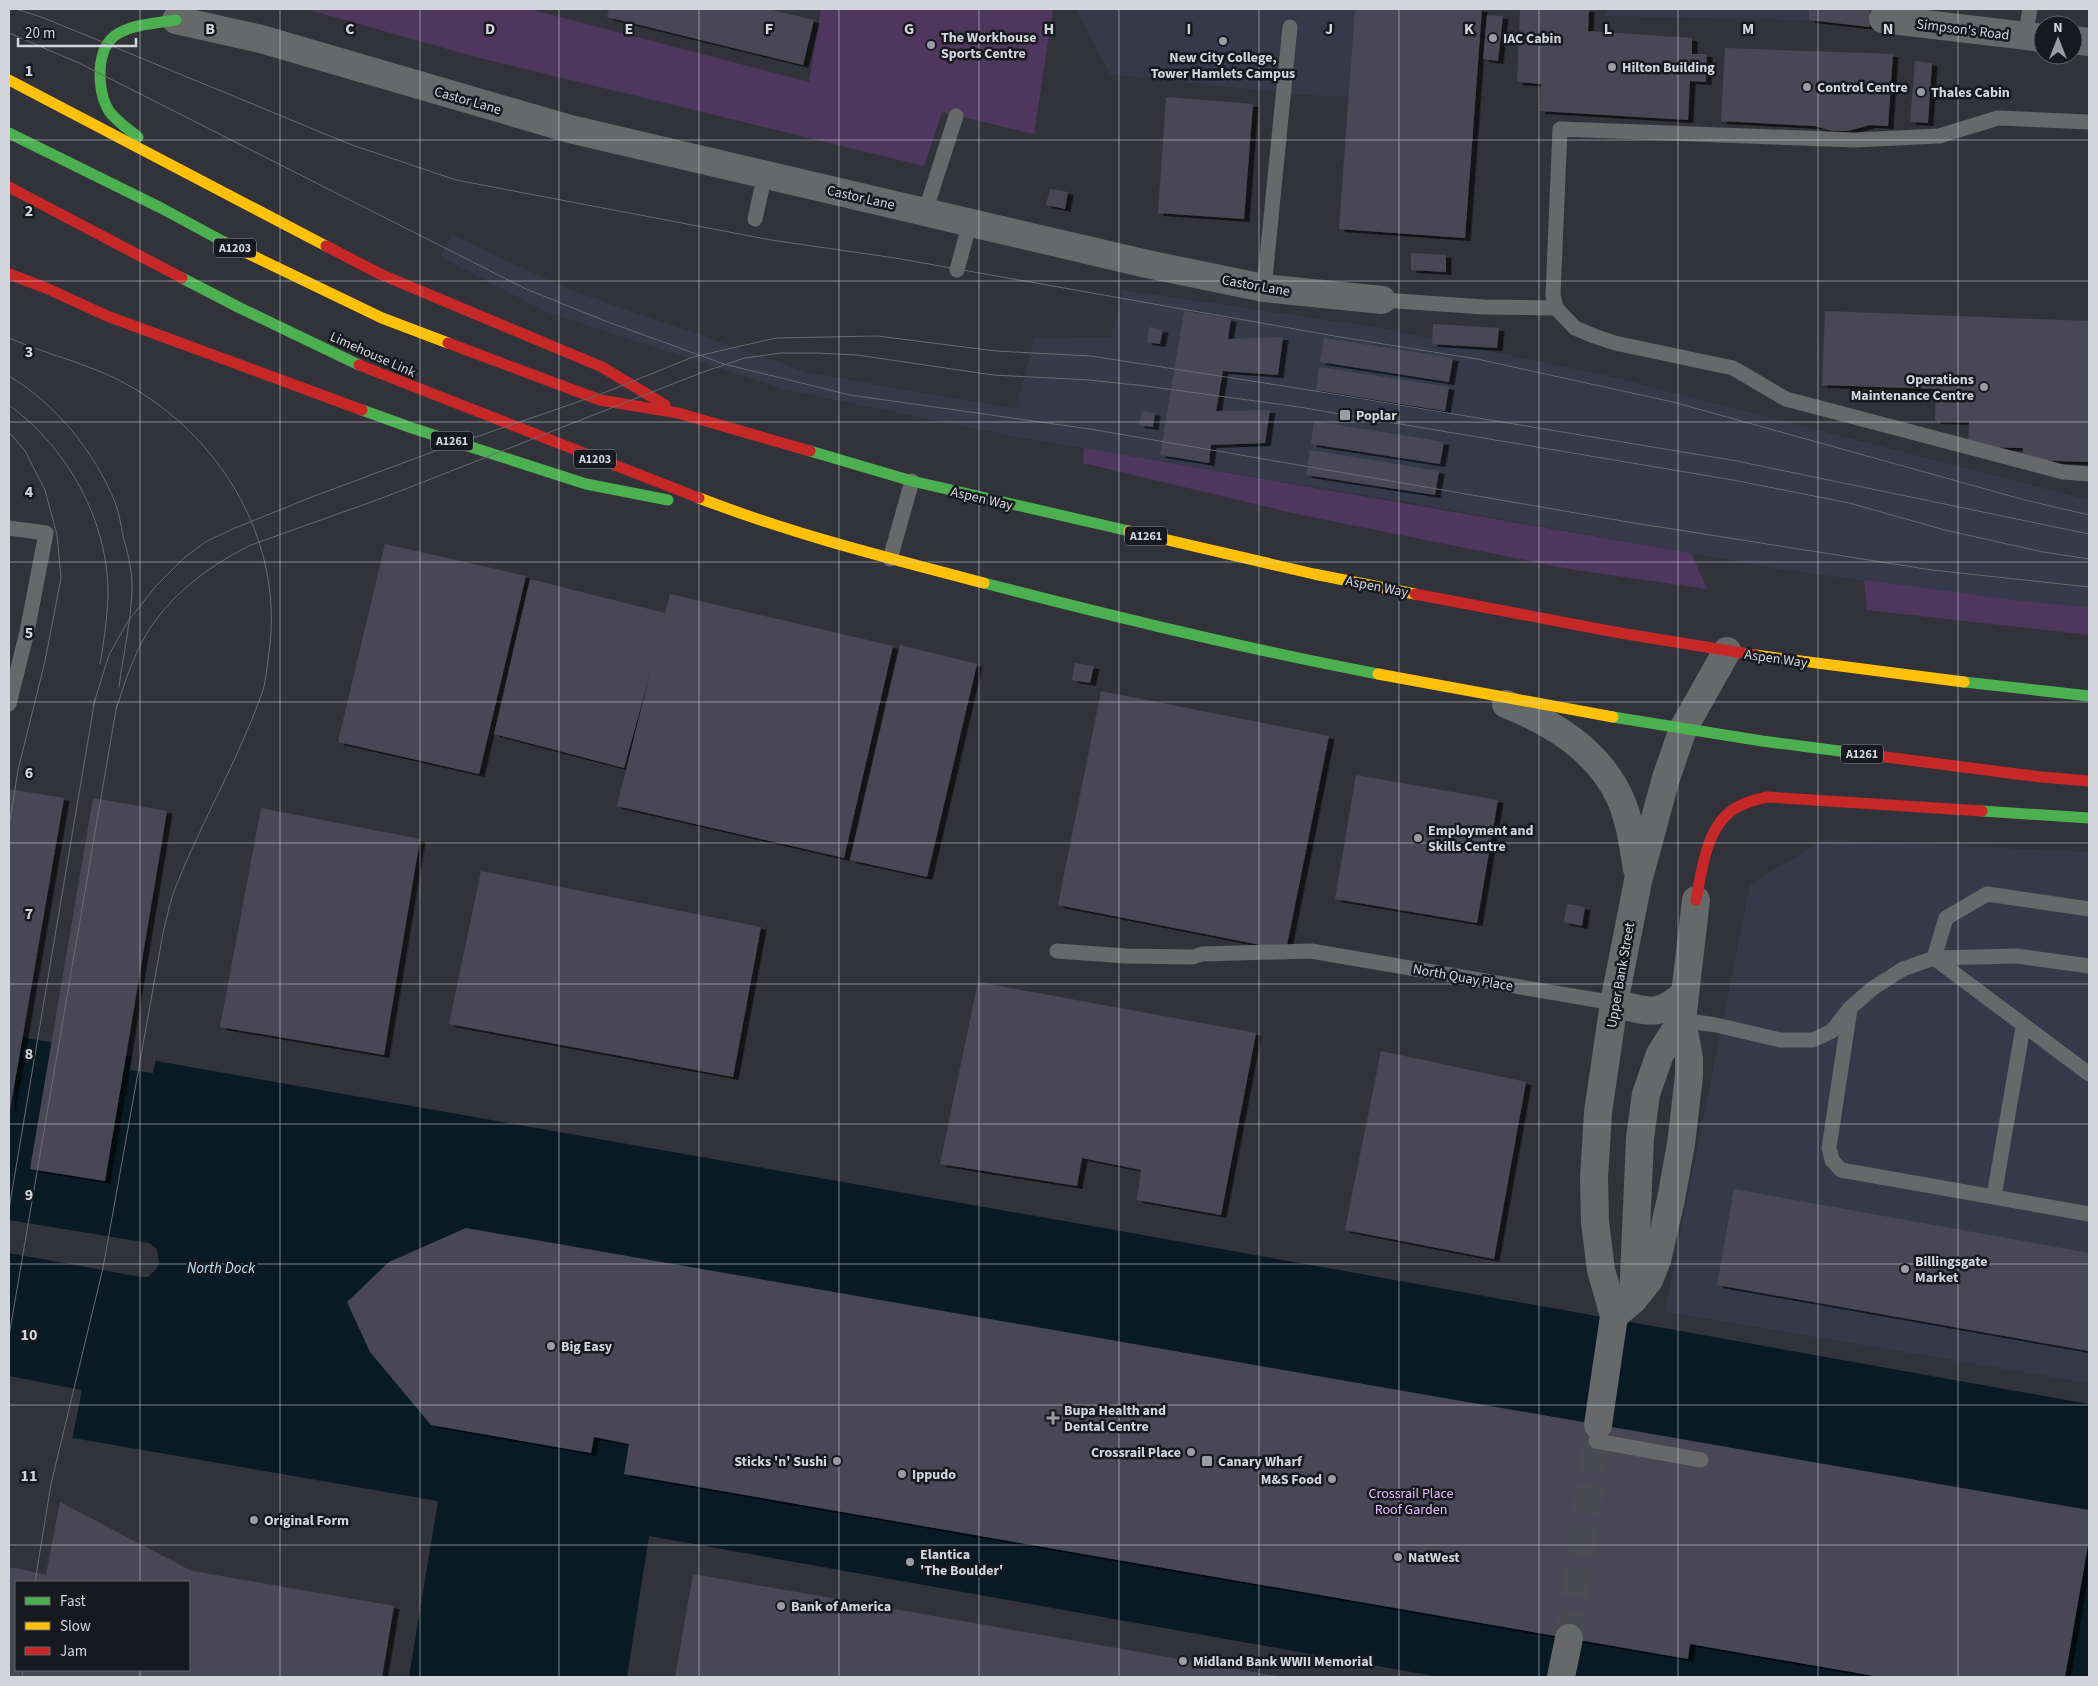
<svg xmlns="http://www.w3.org/2000/svg" width="2098" height="1686" font-family="'Source Sans 3',sans-serif">
<defs>
<filter id="shadow"><feDropShadow dx="5.5" dy="3" stdDeviation="0" flood-color="#0009"/></filter>
</defs>
<rect width="100%" height="100%" fill="#32333a"/>
<g fill="#353949">
<path d="M1076,9h279l-6,88 -44,-2 -195,-21z"/>
<path d="M1605,9h278l-1,19 -73,-8 -203,-4z"/>
<path d="M452,235l118,55 239,83 207,36 18,-70 78,-2 11,-47 257,38 228,48 481,124v107l-61,-4 -248,-34 -340,-61 -422,-71 -231,-47 -238,-77 -109,-56z"/>
<path d="M1824,840l265,12v531l-424,-71 85,-428z"/>
</g>
<g fill="#4f365f">
<path d="M306,9h223l280,73 12,-73h232l-19,125 -92,-22 -18,54 -448,-109z"/>
<path d="M1084,448l607,105 16,36 -138,-20 -272,-55 -214,-51z"/>
<path d="M1864,580l164,22 61,5v28l-222,-25z"/>
</g>
<path fill="#081b25" d="M9,1035l1106,195 974,174v273h-650l-790,-141 -22,141h-218l29,-176 -429,-74z"/>
<g fill="#32333a">
<path d="M132,1053l24,5 -3,15 -23,-3z"/>
<path d="M9,1220l140,23 8,6 2,14 -2,5 -9,9h-7l-132,-24z"/>
<path d="M9,1376l73,14 -10,50 -63,-11z"/>
</g>
<g fill="#494755" fill-rule="evenodd" filter="url(#shadow)">
<path d="M609,9h159l46,11 -11,45 -196,-48z"/>
<path d="M1355,9h127l-17,229 -126,-9z"/>
<path d="M1520,9h69l-1,22 104,7v16h15l-1,28 -16,-1 -2,39 -148,-9 1,-27 -24,-2z"/>
<path d="M1809,9h61v18l-61,-7z"/>
<path d="M1487,15l16,1 -5,45 -15,-2z"/>
<path d="M1725,48l168,6 -5,72 -18,-1 -22,6h-16l-17,-5 -94,-5z"/>
<path d="M1915,61l17,2 -4,60 -18,-1z"/>
<path d="M1166,97l87,7 -9,115 -86,-6z"/>
<path d="M1050,189l18,3 -3,17 -19,-4z"/>
<path d="M1411,253l35,2v17l-35,-2z"/>
<path d="M1184,311l47,8 -3,20 55,-2 -5,38 -55,-4 -7,40 54,-1 -5,33 -54,2 -2,18 -49,-8z"/>
<path d="M1825,311l264,10v141l-67,-2 1,-12 -55,-1 1,-25 -34,-1 1,-32 -114,-4z"/>
<path d="M1433,324l66,4 -2,20 -65,-4z"/>
<path d="M1149,327l14,3 -3,14 -13,-2z"/>
<path d="M1324,338l129,20 -4,24 -129,-20z"/>
<path d="M1319,367l130,20 -4,24 -129,-21z"/>
<path d="M1142,411l13,2 -2,14 -14,-2z"/>
<path d="M1314,421l130,21 -4,22 -129,-20z"/>
<path d="M1310,450l129,21 -4,24 -129,-20z"/>
<path d="M385,544l141,32 -47,198 -141,-32z"/>
<path d="M530,579l135,34 5,-19 223,52 -49,212 -227,-52 34,-136 -27,98 -130,-34z"/>
<path d="M900,645l77,19 -50,213 -77,-17z"/>
<path d="M1075,663l19,3 -4,17 -18,-3z"/>
<path d="M1101,691l228,45 -43,214 -228,-45z"/>
<path d="M1356,775l142,25 -21,123 -142,-24z"/>
<path d="M9,789l55,9 -54,312h-1z"/>
<path d="M93,798l74,13 -62,370 -75,-12z"/>
<path d="M261,808l159,31 -36,216 -164,-28z"/>
<path d="M481,871l280,56 -28,150 -284,-53z"/>
<path d="M1567,904l18,3 -3,19 -18,-4z"/>
<path d="M978,982l278,51 -35,182 -84,-15 4,-30 -59,-12 -5,28 -137,-22z"/>
<path d="M1381,1051l145,31 -32,177 -149,-29z"/>
<path d="M1734,1189l355,64v98l-372,-66z"/>
<path d="M466,1228l1623,282v29l-24,138h-185l-190,-33 -2,15 -1064,-185 5,-30 -35,-7 -3,16 -160,-28 -61,-73 -23,-50 42,-40z"/>
<path d="M60,1502l132,69 202,35 -12,71h-373v-109h7l30,7zM16,1582h173v88h-173z"/>
<path d="M693,1574l584,102v1h-602z"/>
</g>
<g fill="none" stroke-linecap="round" stroke-linejoin="round">
<path stroke="#4a4b52" stroke-width="28" stroke-dasharray="28 14" stroke-linecap="butt" d="M1569,1638l29,-213"/>
<g stroke="#66686a" stroke-width="15">
<path d="M2028,20l2,-11"/>
<path d="M2089,122l-91,-4 -59,18 -84,4 -295,-11 -7,166 3,13 19,20 19,8 21,7 118,25 53,31 277,73 26,2"/>
<path d="M925,212l31,-96"/>
<path d="M755,219l10,-45"/>
<path d="M957,270l13,-48"/>
<path d="M1264,288l26,-261"/>
<path d="M1382,300l102,7 72,1"/>
<path d="M9,528l37,5 -19,99 -18,72"/>
<path d="M890,559l22,-78"/>
<path d="M2089,909l-102,-15 -41,24 -12,40 155,116"/>
<path d="M1057,951l69,5 67,1 9,-3 109,-3 303,52"/>
<path d="M1850,1009l-21,139 3,12 9,10 248,44"/>
<path d="M1682,1020l34,5 64,15h33l19,-9 18,-23 23,-20 30,-19 31,-11 83,-2 72,10"/>
<path d="M1994,1196l29,-169"/>
<path d="M1596,1441l105,19"/>
</g>
<g stroke="#66686a" stroke-width="28">
<path d="M1883,19l160,19"/>
<path d="M176,20l85,19 309,90 577,135 117,24 118,12"/>
<path d="M2073,40l16,2"/>
<path d="M1506,704c47,19 92,46 114,94 10,22 13,47 17,71"/>
<path d="M1614,1003c34,8 43,16 71,-10"/>
<path d="M1633,1300l7,-162 6,-44 14,-40 22,-34"/>
<path d="M1614,1316l19,-16 16,-20 8,-20 14,-61 10,-55 8,-68v-18l-7,-38 14,-120"/>
<path d="M1598,1425l16,-109 -13,-46 -6,-48 -1,-44 4,-66 16,-109 24,-122 28,-103 17,-49 44,-78"/>
<path d="M1561,1677l8,-39"/>
</g>
<g stroke="#4caf50" stroke-width="11">
<path d="M9,133l152,75 65,35"/>
<path d="M138,137c-10,-8 -22,-16 -29,-26 -13,-21 -14,-65 10,-78 17,-9 38,-10 57,-13"/>
<path d="M182,278l58,30 119,57"/>
<path d="M362,410l50,18 174,56 82,16"/>
<path d="M810,451l102,30 217,50"/>
<path d="M984,583c131,34 261,66 394,91"/>
<path d="M1964,682l125,14"/>
<path d="M1613,717l149,24 108,14"/>
<path d="M1982,811l107,7"/>
</g>
<g stroke="#ffc107" stroke-width="11">
<path d="M9,80l317,166"/>
<path d="M226,243l156,75 66,25"/>
<path d="M699,498c93,36 189,60 285,85"/>
<path d="M1129,531l185,43 101,20"/>
<path d="M1755,655l209,27"/>
<path d="M1378,674l235,43"/>
</g>
<g stroke="#c62828" stroke-width="11">
<path d="M9,187l173,91"/>
<path d="M326,246l54,28 222,93 63,38"/>
<path d="M9,274l37,14 61,28 255,94"/>
<path d="M448,343l152,57 78,13 132,38"/>
<path d="M359,365l340,133"/>
<path d="M1415,594l205,39 135,22"/>
<path d="M1870,755l171,22 48,4"/>
<path d="M1696,900c6,-30 10,-73 38,-91 11,-7 21,-9 33,-12l215,14"/>
</g>
<g stroke="#696a6e" stroke-width="1">
<path d="M16,9l28,9 308,127 104,35 315,60 124,18 445,79 137,22 196,43 352,98 64,15"/>
<path d="M9,33l70,30 447,226 82,33 116,42 126,31 240,34 538,93 304,48 157,17"/>
<path d="M9,338c41,18 87,27 126,51 90,54 149,156 134,263 -2,14 -3,31 -8,44 -24,66 -59,125 -85,190 -6,15 -9,31 -13,47l-60,335 -52,216 -16,98"/>
<path d="M9,376c47,28 85,75 106,126 4,11 6,23 8,34 4,14 8,30 9,45 1,31 -9,74 -13,106"/>
<path d="M9,405c59,43 100,117 99,191 -1,23 -4,46 -8,68"/>
<path d="M9,432l16,19 20,39 12,45 4,43 -16,83 -27,109 -9,57"/>
<path d="M93,706l16,-51 19,-34 28,-35 29,-29 22,-16 28,-13 82,-33 121,-45 163,-56 92,-37 83,-19 101,-2 119,15 95,5 212,33 434,72 352,73"/>
<path d="M116,710c6,-19 12,-39 21,-58 22,-49 67,-84 114,-107l134,-48 318,-125 42,-14 36,-5h35l41,2 136,20 96,5 57,6 153,21 434,73 116,23 96,27 98,22 46,7"/>
<path d="M9,1209l86,-510"/>
<path d="M9,1336l108,-632"/>
<path d="M22,1677l1,-7"/>
</g>
</g>
<path fill="none" stroke="#d3d5dd" stroke-width="1" stroke-opacity="0.55" d="M140,9v1573M280,9v1668M420,9v1668M559,9v1668M699,9v1668M839,9v1668M979,9v1668M1119,9v1668M1259,9v1668M1399,9v1668M1539,9v1668M1678,9v1668M1818,9v1668M1958,9v1668M9,140h2080M9,281h2080M9,422h2080M9,562h2080M9,702h2080M9,843h2080M9,984h2080M9,1124h2080M9,1264h2080M9,1405h2080M9,1545h2080M140,1670v7"/>
<g fill="#9b9ca4" stroke="#18191f" stroke-width="2">
<circle cx="1493" cy="38" r="5"/>
<circle cx="1223" cy="41" r="5"/>
<circle cx="931" cy="45" r="5"/>
<circle cx="1612" cy="67" r="5"/>
<circle cx="1807" cy="87" r="5"/>
<circle cx="1921" cy="92" r="5"/>
<circle cx="1984" cy="387" r="5"/>
<rect x="1339" y="409" width="12" height="12" rx="2.5"/>
<circle cx="1418" cy="838" r="5"/>
<circle cx="1905" cy="1269" r="5"/>
<circle cx="551" cy="1346" r="5"/>
<path d="M1050.5 1410.5h5v5h5v5h-5v5h-5v-5h-5v-5h5z"/>
<circle cx="1191" cy="1452" r="5"/>
<circle cx="837" cy="1461" r="5"/>
<rect x="1201" y="1455" width="12" height="12" rx="2.5"/>
<circle cx="902" cy="1474" r="5"/>
<circle cx="1332" cy="1479" r="5"/>
<circle cx="254" cy="1520" r="5"/>
<circle cx="1398" cy="1557" r="5"/>
<circle cx="910" cy="1562" r="5"/>
<circle cx="781" cy="1606" r="5"/>
<circle cx="1183" cy="1661" r="5"/>
</g>
<g text-anchor="middle" stroke-width="5" stroke-linejoin="round" paint-order="stroke">
<g fill="#18191f" stroke="#9b9da4" stroke-width="1">
<rect x="214" y="238.5" width="42" height="19" rx="4"/>
<rect x="431" y="431.5" width="42" height="19" rx="4"/>
<rect x="574" y="449.5" width="42" height="19" rx="4"/>
<rect x="1125" y="526.5" width="42" height="19" rx="4"/>
<rect x="1841" y="744.5" width="42" height="19" rx="4"/>
</g>
<g font-size="12" font-weight="bold" fill="#d3d5dd">
<text x="235" y="252">A1203</text>
<text x="452" y="445">A1261</text>
<text x="595" y="463">A1203</text>
<text x="1146" y="540">A1261</text>
<text x="1862" y="758">A1261</text>
</g>
<g font-size="14" fill="#d3d5dd" stroke="#18191f">
<text transform="translate(1963 29) rotate(7)" y="5">Simpson's Road</text>
<text transform="translate(468 100) rotate(16)" y="5">Castor Lane</text>
<text transform="translate(861 197) rotate(13)" y="5">Castor Lane</text>
<text transform="translate(1256 285) rotate(10)" y="5">Castor Lane</text>
<text transform="translate(373 354) rotate(24)" y="5">Limehouse Link</text>
<text transform="translate(982 498) rotate(13)" y="5">Aspen Way</text>
<text transform="translate(1377 586) rotate(11)" y="5">Aspen Way</text>
<text transform="translate(1776 658) rotate(8)" y="5">Aspen Way</text>
<text transform="translate(1620 975) rotate(-80)" y="5">Upper Bank Street</text>
<text transform="translate(1463 977) rotate(10)" y="5">North Quay Place</text>
</g>
<g font-size="14" font-weight="bold" fill="#d3d5dd" stroke="#18191f" text-anchor="start">
<text x="941" y="42">The Workhouse<tspan x="941" dy="16">Sports Centre</tspan></text>
<text x="1503" y="43">IAC Cabin</text>
<text x="1223" y="62" text-anchor="middle">New City College,<tspan x="1223" dy="16">Tower Hamlets Campus</tspan></text>
<text x="1622" y="72">Hilton Building</text>
<text x="1817" y="92">Control Centre</text>
<text x="1931" y="97">Thales Cabin</text>
<text x="1974" y="384" text-anchor="end">Operations<tspan x="1974" dy="16">Maintenance Centre</tspan></text>
<text x="1356" y="420">Poplar</text>
<text x="1428" y="835">Employment and<tspan x="1428" dy="16">Skills Centre</tspan></text>
<text x="1915" y="1266">Billingsgate<tspan x="1915" dy="16">Market</tspan></text>
<text x="561" y="1351">Big Easy</text>
<text x="1064" y="1415">Bupa Health and<tspan x="1064" dy="16">Dental Centre</tspan></text>
<text x="1181" y="1457" text-anchor="end">Crossrail Place</text>
<text x="827" y="1466" text-anchor="end">Sticks 'n' Sushi</text>
<text x="1218" y="1466">Canary Wharf</text>
<text x="912" y="1479">Ippudo</text>
<text x="1322" y="1484" text-anchor="end">M&amp;S Food</text>
<text x="264" y="1525">Original Form</text>
<text x="920" y="1559">Elantica<tspan x="920" dy="16">'The Boulder'</tspan></text>
<text x="1408" y="1562">NatWest</text>
<text x="791" y="1611">Bank of America</text>
<text x="1193" y="1666">Midland Bank WWII Memorial</text>
</g>
<g font-size="14" fill="#e3bdfa" stroke="#18191f">
<text x="1411" y="1498">Crossrail Place<tspan x="1411" dy="16">Roof Garden</tspan></text>
</g>
<g font-size="15" font-style="italic" fill="#bfe3f7" stroke="#18191f">
<text x="221" y="1273">North Dock</text>
</g>
</g>
<g font-size="16" text-anchor="middle" font-weight="bold" fill="#d3d5dd" stroke="#18191f" stroke-width="5" stroke-linejoin="round" paint-order="stroke">
<text x="210" y="34">B</text>
<text x="350" y="34">C</text>
<text x="490" y="34">D</text>
<text x="629" y="34">E</text>
<text x="769" y="34">F</text>
<text x="909" y="34">G</text>
<text x="1049" y="34">H</text>
<text x="1189" y="34">I</text>
<text x="1329" y="34">J</text>
<text x="1469" y="34">K</text>
<text x="1608" y="34">L</text>
<text x="1748" y="34">M</text>
<text x="1888" y="34">N</text>
<text x="29" y="76">1</text>
<text x="29" y="216">2</text>
<text x="29" y="357">3</text>
<text x="29" y="497">4</text>
<text x="29" y="638">5</text>
<text x="29" y="778">6</text>
<text x="29" y="919">7</text>
<text x="29" y="1059">8</text>
<text x="29" y="1200">9</text>
<text x="29" y="1340">10</text>
<text x="29" y="1481">11</text>
</g>
<rect width="2098" height="1686" fill="none" stroke="#d3d5dd" stroke-width="20"/>
<rect x="15" y="1581" width="175" height="90" fill="#18191f" stroke="#63646b"/>
<rect x="25" y="1597" width="25" height="8" fill="#4caf50" stroke="#63646b"/>
<text x="60" y="1606" font-size="15" fill="#d3d5dd">Fast</text>
<rect x="25" y="1622" width="25" height="8" fill="#ffc107" stroke="#63646b"/>
<text x="60" y="1631" font-size="15" fill="#d3d5dd">Slow</text>
<rect x="25" y="1647" width="25" height="8" fill="#c62828" stroke="#63646b"/>
<text x="60" y="1656" font-size="15" fill="#d3d5dd">Jam</text>
<g transform="translate(2058 40)"><circle r="24" fill="#18191f" stroke="#63646b"/>
<path d="M0-4L9 19L0 12L-9 19Z" fill="#9b9ca4"/>
<text y="-8" font-size="14" font-weight="bold" text-anchor="middle" fill="#d3d5dd">N</text>
</g>
<path d="M18 38v8h118v-8" fill="none" stroke="#d3d5dd" stroke-width="2.5"/>
<text x="25" y="38" font-size="15" fill="#d3d5dd" stroke="#18191f" stroke-width="4" paint-order="stroke">20 m</text>
</svg>
